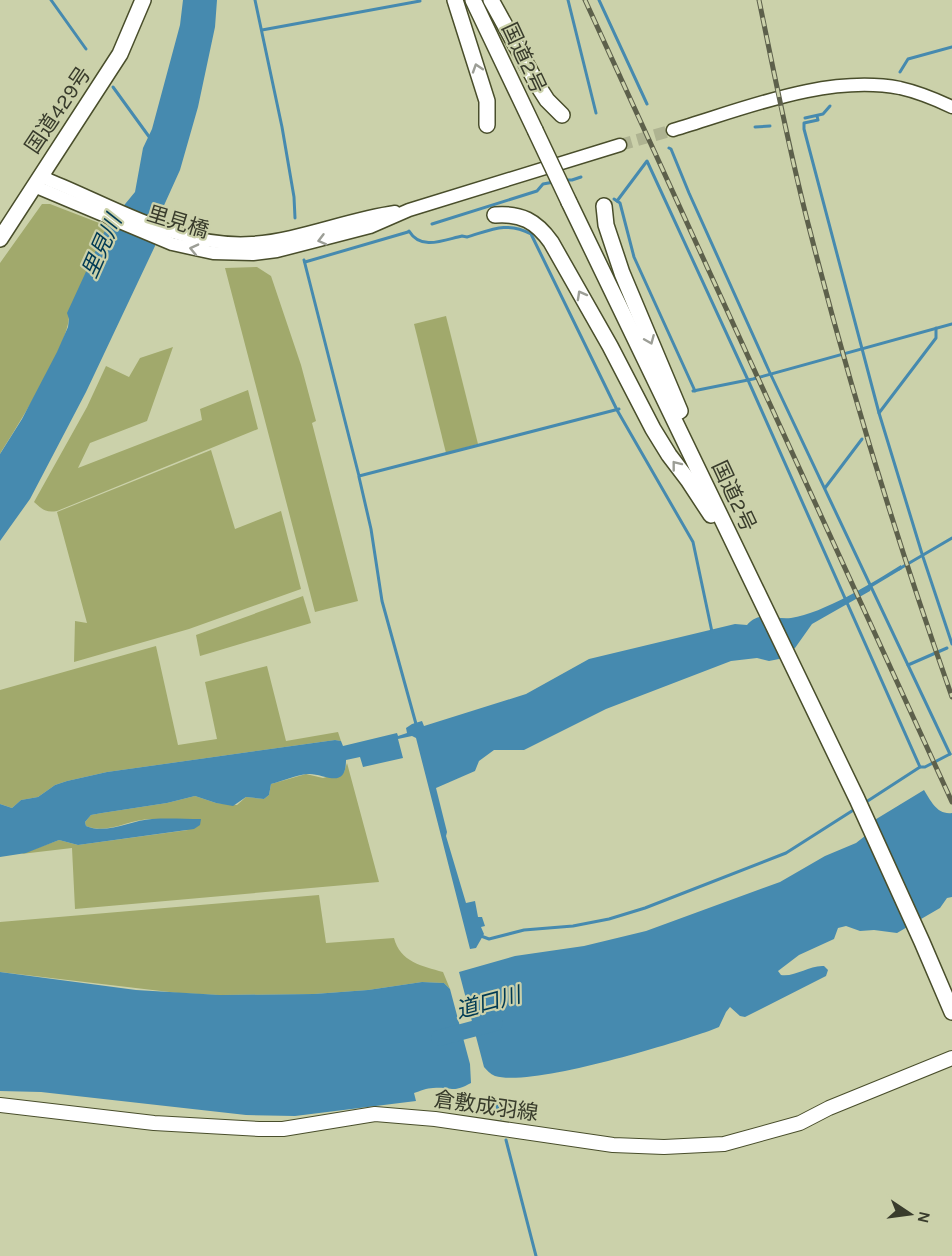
<svg xmlns="http://www.w3.org/2000/svg" width="952" height="1256" font-family="Karla,'Noto Sans JP',sans-serif">
<rect width="100%" height="100%" fill="#cbd1aa"/>
<g fill="#a1a96c">
<path d="M42,204h8l57,22 -38,89c1,28 -52,112 -69,139v-191z"/>
<path d="M257,267l14,9 30,89 15,56 -4,2 46,178 -43,11 -90,-344z"/>
<path d="M446,316l32,128 -32,9 -32,-129z"/>
<path d="M173,347l-26,74 -57,22 -12,25 124,-48 -2,-11 48,-19 10,39 -201,82c-12,2 -15,-2 -23,-9l53,-95 19,-41 23,11 11,-19z"/>
<path d="M211,450l24,79 46,-18 20,78 -112,40 -115,33 1,-41 12,2 -30,-111z"/>
<path d="M303,596l8,27 -111,33 -4,-21z"/>
<path d="M156,646l22,99 39,-6 -12,-57 62,-16 19,75 52,-9 3,9 -6,-1 -228,32 -40,9 -12,4 -17,12 -17,3 -9,8 -12,-4v-114z"/>
<path d="M347,763l32,119 -304,27 -3,-61 -51,6 38,-14 19,5 110,-15c-11,-4 -25,-11 -37,-11 -21,0 -44,16 -65,7l-1,-4 6,-7 11,-2 65,-10 28,-7 21,7 21,2 9,-8 18,2 5,-4 2,-11 35,-10 17,4 21,-6z"/>
<path d="M319,895l7,48 68,-5c6,24 28,28 49,34l7,17 -6,-6 -22,-1 -54,8 -54,4 -94,1 -42,-2 -178,-21v-50z"/>
</g>
<g fill="#468aaf">
<path d="M183,0h34l-2,27 -17,80 -18,63 -19,42 -6,34 -69,146 -56,107 -30,42v-87l22,-35 35,-67 11,-25 1,-8 -2,-6 40,-87 28,-34 8,-44 9,-19 28,-104z"/>
<path d="M901,565l1,4 -30,18 -2,4 -58,33 -17,24 -16,11 -10,2 -12,-3 -26,3 -125,48 -82,41h-30l-15,11 -4,10 -39,17 11,44 -1,4 20,67 9,-2 3,16h4l3,9 -4,1 3,7 -8,14 -6,1 -54,-211 -4,-2 -14,3 5,19 -40,9 -3,-10 -14,3c0,31 -22,13 -38,14 -12,1 -25,7 -37,10l-2,11 -5,4 -18,-2 -13,9 -17,-3 -21,-7 -28,7 -65,10 -11,2 -6,7 1,4c20,9 46,-6 66,-7 16,-1 33,0 49,0l-1,6 -6,4 -116,16 -19,-5 -33,13 -26,4v-53l12,4 9,-8 17,-3 17,-12 12,-4 40,-9 228,-32 6,1 2,5 54,-13 1,3 9,-3 -1,-5 6,-4 10,-3 2,5 102,-32 63,-35 146,-35 12,1c13,-15 27,-5 44,-7 33,-5 81,-35 110,-53z"/>
<path d="M924,790c7,11 13,25 28,23v84l-5,1 -7,10 -43,25 -23,-3 -14,1 -14,-5 -8,2 -4,11 -35,16 -21,16 3,4c15,2 28,-10 43,-9l4,4 -2,6 -81,41 -5,-1 -10,-9 -4,5 -7,15 -10,4c-41,14 -177,56 -214,45 -5,-2 -8,-6 -11,-9l-25,-95 56,-16 69,-10 62,-15 134,-49 45,-26 31,-13 9,-7 8,-15z"/>
<path d="M0,972l136,18 84,5 94,-1 54,-4 54,-8 22,1 6,6 20,75 1,19c-20,11 -19,3 -38,5 -6,0 -13,3 -19,5l2,8 -121,15 -49,-1 -205,-23 -41,-1z"/>
</g>
<g fill="none" stroke-linecap="round" stroke-linejoin="round">
<g stroke="#468aaf" stroke-width="3">
<path d="M51,0l35,49"/>
<path d="M255,0l27,127 12,70 1,21"/>
<path d="M568,0l28,113"/>
<path d="M599,0l48,104"/>
<path d="M262,30l158,-29"/>
<path d="M900,72l8,-13 44,-12"/>
<path d="M113,87l37,51"/>
<path d="M817,116l1,4 -14,3v6l75,284 44,144 29,87"/>
<path d="M805,118l18,-4 7,-8"/>
<path d="M755,127l15,-1"/>
<path d="M669,148l2,1 18,44 81,180 180,381"/>
<path d="M563,180h9l9,-3"/>
<path d="M614,199l6,4 14,54 61,134"/>
<path d="M617,201l30,-40 101,219 172,387"/>
<path d="M432,224l105,-33 6,-7 11,-2"/>
<path d="M409,231c12,20 35,9 53,5l5,1c24,-7 40,-16 64,-3l86,176 76,132 19,90"/>
<path d="M304,260l55,216 260,-67"/>
<path d="M305,262l103,-30"/>
<path d="M693,391l60,-12 199,-55"/>
<path d="M879,413l57,-75v-10"/>
<path d="M359,477l12,52 11,72 34,123"/>
<path d="M825,488l37,-49"/>
<path d="M899,569l53,-31"/>
<path d="M908,665l39,-17"/>
<path d="M863,804l57,-37h5l25,-13"/>
<path d="M481,936l8,3 35,-9 49,-4 36,-7 36,-11 141,-55 69,-44"/>
<path d="M497,1106l4,12"/>
<path d="M506,1140l30,116"/>
</g>
<path stroke="#468aaf" stroke-width="16" d="M439,1038l56,-15"/>
<path stroke="#aeb391" stroke-width="12" stroke-dasharray="12 6" stroke-linecap="butt" d="M620,145l53,-15"/>
<g stroke="#494e2b" stroke-width="15">
<g id="secondary">
<path d="M673,130c71,-21 153,-56 227,-42 18,4 35,11 52,19"/>
<path d="M41,174l8,6c65,26 131,68 203,63 46,-3 95,-24 143,-31"/>
<path d="M34,186l138,58 41,9 40,1 24,-3 93,-24 39,-17 211,-65"/>
</g>
</g>
<g stroke="#494e2b" stroke-width="16">
<path id="primary" d="M0,1105l154,18 105,6h24l92,-15 60,5 178,26 51,2 60,-3 76,-21 29,-15 123,-50"/>
</g>
<g stroke="#494e2b" stroke-width="18">
<g id="highway">
<path d="M455,0l32,101v24"/>
<path d="M473,0l62,130"/>
<path d="M491,0l49,89 7,11 15,15"/>
<path d="M569,202l288,597 65,143 30,70"/>
<path d="M604,206l2,19 16,48 58,138"/>
<path d="M495,215c26,-2 41,6 56,27l59,104 43,83 16,26 19,25 23,35"/>
<path d="M0,239l120,-185 23,-54"/>
</g>
</g>
<use href="#secondary" stroke="#fff" stroke-width="12"/>
<use href="#primary" stroke="#fff" stroke-width="14"/>
<use href="#highway" stroke="#fff" stroke-width="15"/>
<g stroke="#5d604b" stroke-width="5">
<g id="rail">
<path d="M585,0l367,802"/>
<path d="M759,0c16,77 31,155 51,231 40,157 88,313 142,466"/>
</g>
</g>
<use href="#rail" stroke="#cbd1aa" stroke-width="3" stroke-dasharray="9" stroke-linecap="butt"/>
<g stroke="#494e2b" stroke-width="18" stroke-linecap="butt">
<path id="highway-bridge" d="M535,130l34,72"/>
</g>
<use href="#highway-bridge" stroke="#fff" stroke-width="15"/>
</g>
<defs><path id="oneway-chevron" d="M-2-3.5L2.5 0L-2 3.5" fill="none" stroke-width="1.6" stroke-linecap="round" stroke-linejoin="round" transform="scale(1.5)"/></defs>
<g stroke="#9c9e96">
<use href="#oneway-chevron" transform="translate(477 68) rotate(-108)"/>
<use href="#oneway-chevron" transform="translate(322 240) rotate(165)"/>
<use href="#oneway-chevron" transform="translate(194 249) rotate(-167)"/>
<use href="#oneway-chevron" transform="translate(581 295) rotate(-119)"/>
<use href="#oneway-chevron" transform="translate(650 340) rotate(67)"/>
<use href="#oneway-chevron" transform="translate(676 465) rotate(-128)"/>
</g>
<g text-anchor="middle" stroke-width="4.5" stroke-linejoin="round" paint-order="stroke">
<g font-size="21" fill="#393c2c" stroke="#cbd1aa">
<text transform="translate(524 58) rotate(65)" y="7">国道2号</text>
<text transform="translate(58 110) rotate(-56)" y="7">国道429号</text>
<text transform="translate(178 222) rotate(17)" y="7">里見橋</text>
<text transform="translate(734 496) rotate(65)" y="7">国道2号</text>
<text transform="translate(486 1106) rotate(8)" y="7">倉敷成羽線</text>
</g>
<g font-size="22" font-style="italic" fill="#003a54" stroke="#cbd1aa">
<text transform="translate(101 246) rotate(-66)" y="8">里見川</text>
<text transform="translate(488 1002) rotate(-15)" y="8">道口川</text>
</g>
</g>
<g transform="translate(910 1214) rotate(103)" stroke="#cbd1aa" stroke-width="4.5" paint-order="stroke">
<path d="M0-4.5L10 22L0 15L-10 22Z" fill="#393c2c"/>
<text y="-9" font-size="16" font-weight="bold" text-anchor="middle" fill="#393c2c">N</text>
</g>
</svg>
